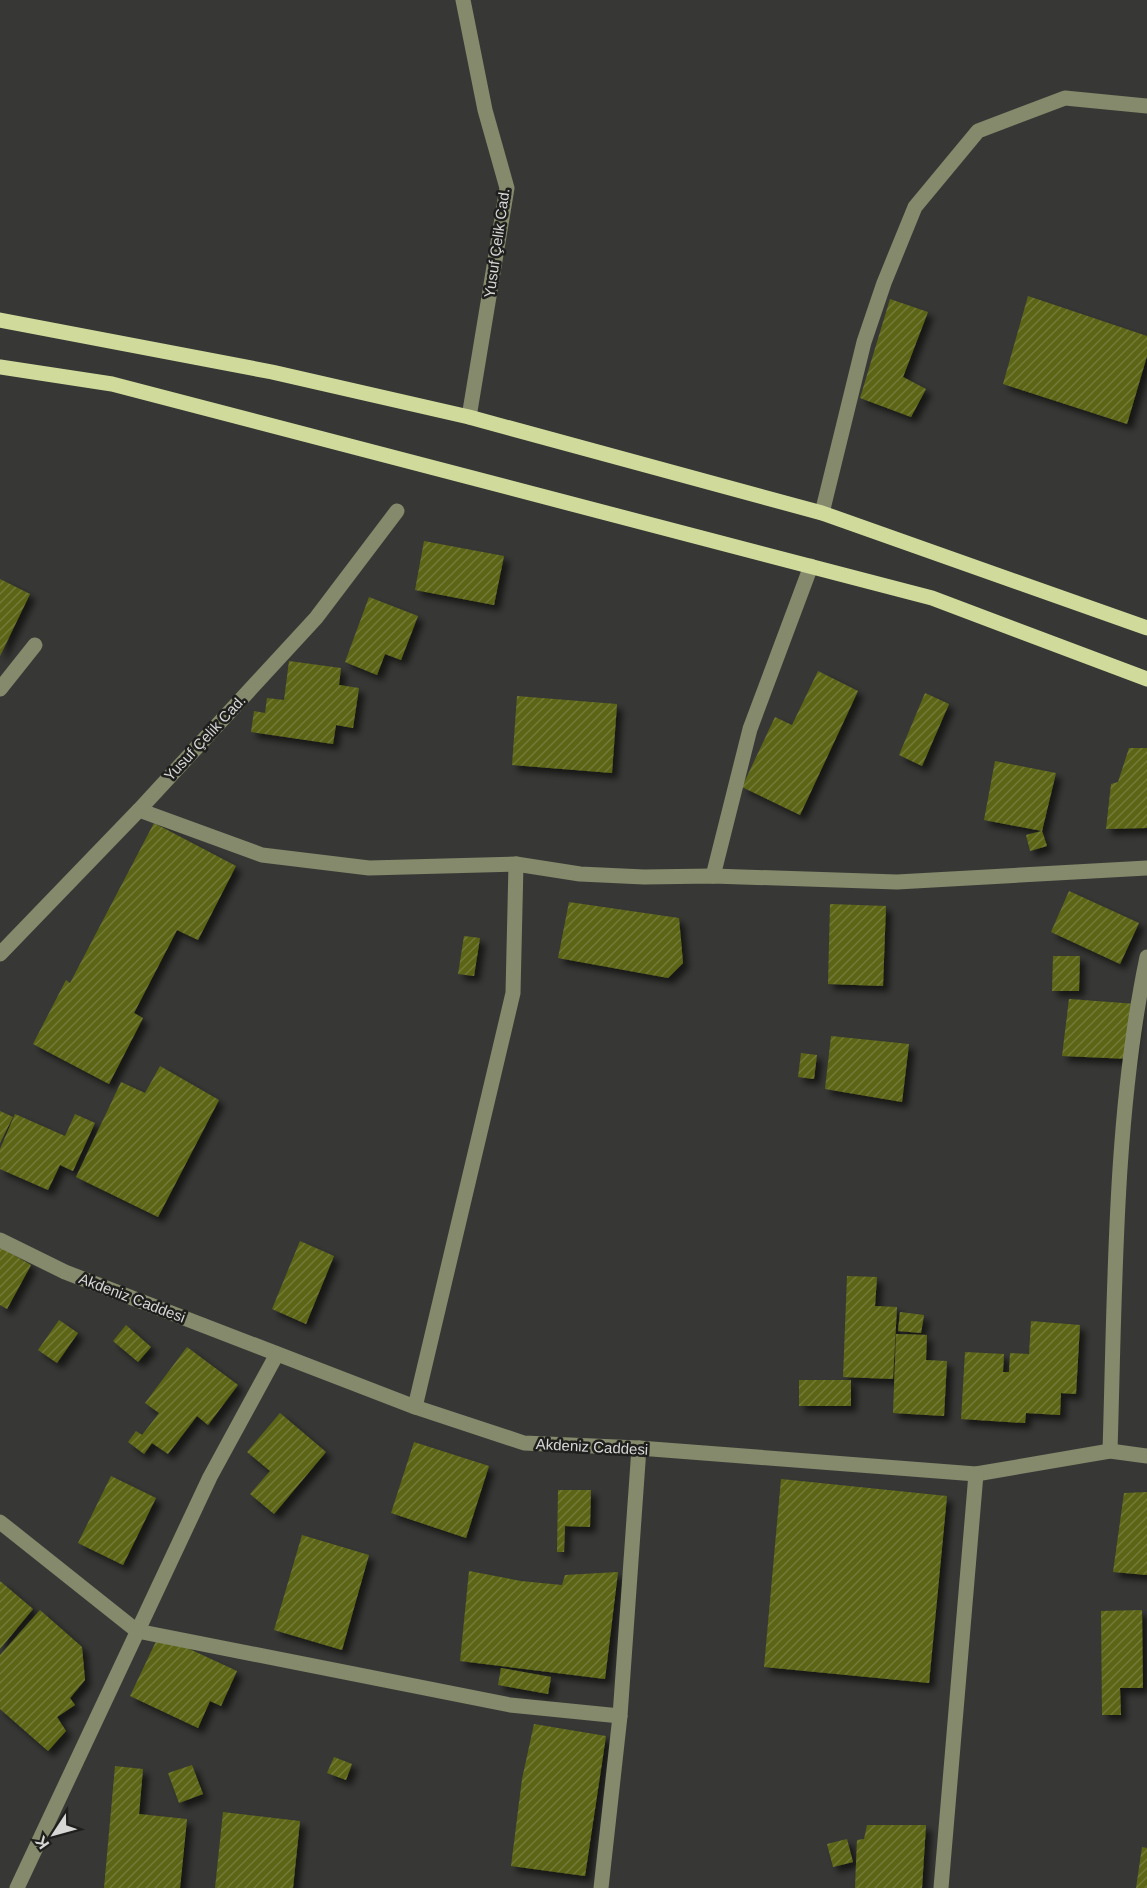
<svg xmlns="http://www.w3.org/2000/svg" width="1147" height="1888" font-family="Arial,sans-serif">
<defs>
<pattern id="building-hatch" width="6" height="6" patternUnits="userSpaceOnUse" patternTransform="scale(1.5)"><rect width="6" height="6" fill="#5c6517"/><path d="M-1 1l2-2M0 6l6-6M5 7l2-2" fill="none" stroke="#737a38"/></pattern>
<filter id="shadow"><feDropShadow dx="5.5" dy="5.5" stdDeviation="3" flood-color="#0009"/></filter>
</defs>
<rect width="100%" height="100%" fill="#373835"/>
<g fill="url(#building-hatch)" filter="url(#shadow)">
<path d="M1028,296l119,40v20l-20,68 -124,-40z"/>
<path d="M890,299l38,13 -25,65 23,12 -15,28 -51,-19z"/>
<path d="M424,541l80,15 -10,49 -79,-15z"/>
<path d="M0,579l30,15 -30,62z"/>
<path d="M369,597l49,19 -17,44 -16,-6 -8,21 -32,-13z"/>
<path d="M289,661l52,7 -2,17 20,3 -6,40 -17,-3 -3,19 -82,-12 3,-21 11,2 2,-15 17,2z"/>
<path d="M818,671l40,20 -58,124 -58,-28 33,-70 17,8z"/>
<path d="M925,693l24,11 -27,62 -23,-11z"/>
<path d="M517,696l100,8 -5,69 -100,-8z"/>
<path d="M1129,748h18v80l-41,1 5,-45 7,-2z"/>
<path d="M995,761l61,12 -14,58 -58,-11z"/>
<path d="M154,823l82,43 -38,74 -21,-10 -43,83 9,5 -34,66 -76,-40 33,-64 4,3z"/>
<path d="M1042,831l5,15 -17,5 -4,-16z"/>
<path d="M1069,891l70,32 -19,41 -69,-32z"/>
<path d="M569,902l110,16 4,45 -15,15 -110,-20z"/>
<path d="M830,904l56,2 -3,80 -55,-2z"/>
<path d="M464,936l16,2 -6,38 -16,-2z"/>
<path d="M1053,956h27l-1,35h-27z"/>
<path d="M1069,999l68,5 -7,55 -68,-3z"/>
<path d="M831,1036l78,8 -7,58 -77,-13z"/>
<path d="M801,1053l16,2 -3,24 -16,-2z"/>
<path d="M160,1066l59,34 -61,117 -82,-40 45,-95 24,11z"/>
<path d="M0,1111l13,6 -13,26z"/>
<path d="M15,1114l50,22 10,-22 20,9 -22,48 -13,-6 -12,25 -48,-21v-20z"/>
<path d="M300,1241l34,15 -28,68 -34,-15z"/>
<path d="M0,1247l31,18 -24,44 -7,-4z"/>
<path d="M847,1276l30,1 -2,29 22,1 -4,72 -50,-2z"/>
<path d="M900,1312l24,3 -3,18 -23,-2z"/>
<path d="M59,1320l19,13 -21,30 -19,-13z"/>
<path d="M1031,1321l49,4 -4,69 -15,-1 -1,22 -34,-2 -1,10 -64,-4 4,-67 39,2 -1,18h6l1,-19 19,1z"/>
<path d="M126,1325l25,22 -13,15 -25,-21z"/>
<path d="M896,1334l31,1 -1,25 21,1 -3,55 -51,-3z"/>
<path d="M187,1347l51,38 -30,40 -11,-9 -29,38 -16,-11 -8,11 -16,-12 8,-11 6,4 17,-22 -14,-10z"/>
<rect x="799" y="1380" width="52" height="26"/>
<path d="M280,1413l46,39 -52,62 -24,-20 20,-23 -23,-19z"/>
<path d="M414,1442l75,24 -23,72 -75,-25z"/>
<path d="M111,1476l45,22 -33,67 -45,-22z"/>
<path d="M781,1479l166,17 -18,187 -165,-16z"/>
<path d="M558,1490h33l-1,37 -25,-1 -1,26h-7z"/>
<path d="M1147,1492v83l-34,-3 11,-79z"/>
<path d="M302,1535l67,20 -27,95 -68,-20z"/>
<path d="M469,1571l52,10 41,4 3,-10 53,-3 -13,107 -145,-18z"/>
<path d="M0,1581l33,28 -33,40z"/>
<path d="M40,1610l42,37 3,33 -15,18 5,7 -18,12 9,14 -18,20 -48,-42v-54z"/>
<path d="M1142,1610l1,78h-23l1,27h-19l-1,-104z"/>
<path d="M159,1635l78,36 -16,35 -11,-5 -12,27 -68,-32z"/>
<path d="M501,1668l50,9 -3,17 -50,-9z"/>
<path d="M534,1724l72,12 -21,140 -74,-10 11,-87z"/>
<path d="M334,1757l18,7 -6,16 -19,-7z"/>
<path d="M192,1765l11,29 -24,9 -11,-30z"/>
<path d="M115,1766l28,3 -4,45 48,5 -7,69h-76z"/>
<path d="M223,1812l77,9 -7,67h-78z"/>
<path d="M867,1825h59l-4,63h-67l2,-48 7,-1z"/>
<path d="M847,1839l6,23 -20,5 -6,-23z"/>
<path d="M1142,1847l5,1v40h-11z"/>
</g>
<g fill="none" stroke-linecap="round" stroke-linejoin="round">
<g stroke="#848a6b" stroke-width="15">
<path d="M463,0l22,110 22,78 -38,229"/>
<path d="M822,513l42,-171 20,-59 31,-76 63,-76 87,-33 82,8"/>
<path d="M0,689l35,-44"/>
<path d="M139,810l123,45 107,13 147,-4 64,10 64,3 69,-1 184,6 250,-14"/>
<path d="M713,876l37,-147 61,-163"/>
<path d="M0,954l139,-144 177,-192 81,-107"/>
<path d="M0,1240l65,32 350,135 109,36 115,5 337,26 134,-23 37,5"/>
<path d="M415,1407l98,-414 3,-129"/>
<path d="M1110,1451c5,-161 4,-337 37,-494"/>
<path d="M0,1522l137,109 373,74 110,11"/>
<path d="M17,1888l193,-411 67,-123"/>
<path d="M601,1888l19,-172 19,-268"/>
<path d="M941,1888l35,-414"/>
</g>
<g stroke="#d0db9b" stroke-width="15">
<path d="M0,320l272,52 197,45 353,96 325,115"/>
<path d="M0,367l112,17 820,214 215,81"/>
</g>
</g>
<g text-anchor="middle" stroke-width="5" stroke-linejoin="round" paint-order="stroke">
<g font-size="15" fill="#d7d7d6" stroke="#1f1f1e">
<text transform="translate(497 243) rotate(-82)" y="5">Yusuf Çelik Cad.</text>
<text transform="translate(205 738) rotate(-47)" y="5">Yusuf Çelik Cad.</text>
<text transform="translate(132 1298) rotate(21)" y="5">Akdeniz Caddesi</text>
<text transform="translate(592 1447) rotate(3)" y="5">Akdeniz Caddesi</text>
</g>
</g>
<g transform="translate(54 1834) rotate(234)" stroke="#1f1f1e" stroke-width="4.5" paint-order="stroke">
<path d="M0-4.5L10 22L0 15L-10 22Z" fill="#d7d7d6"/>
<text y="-9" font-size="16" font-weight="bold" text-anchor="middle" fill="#d7d7d6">K</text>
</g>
</svg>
